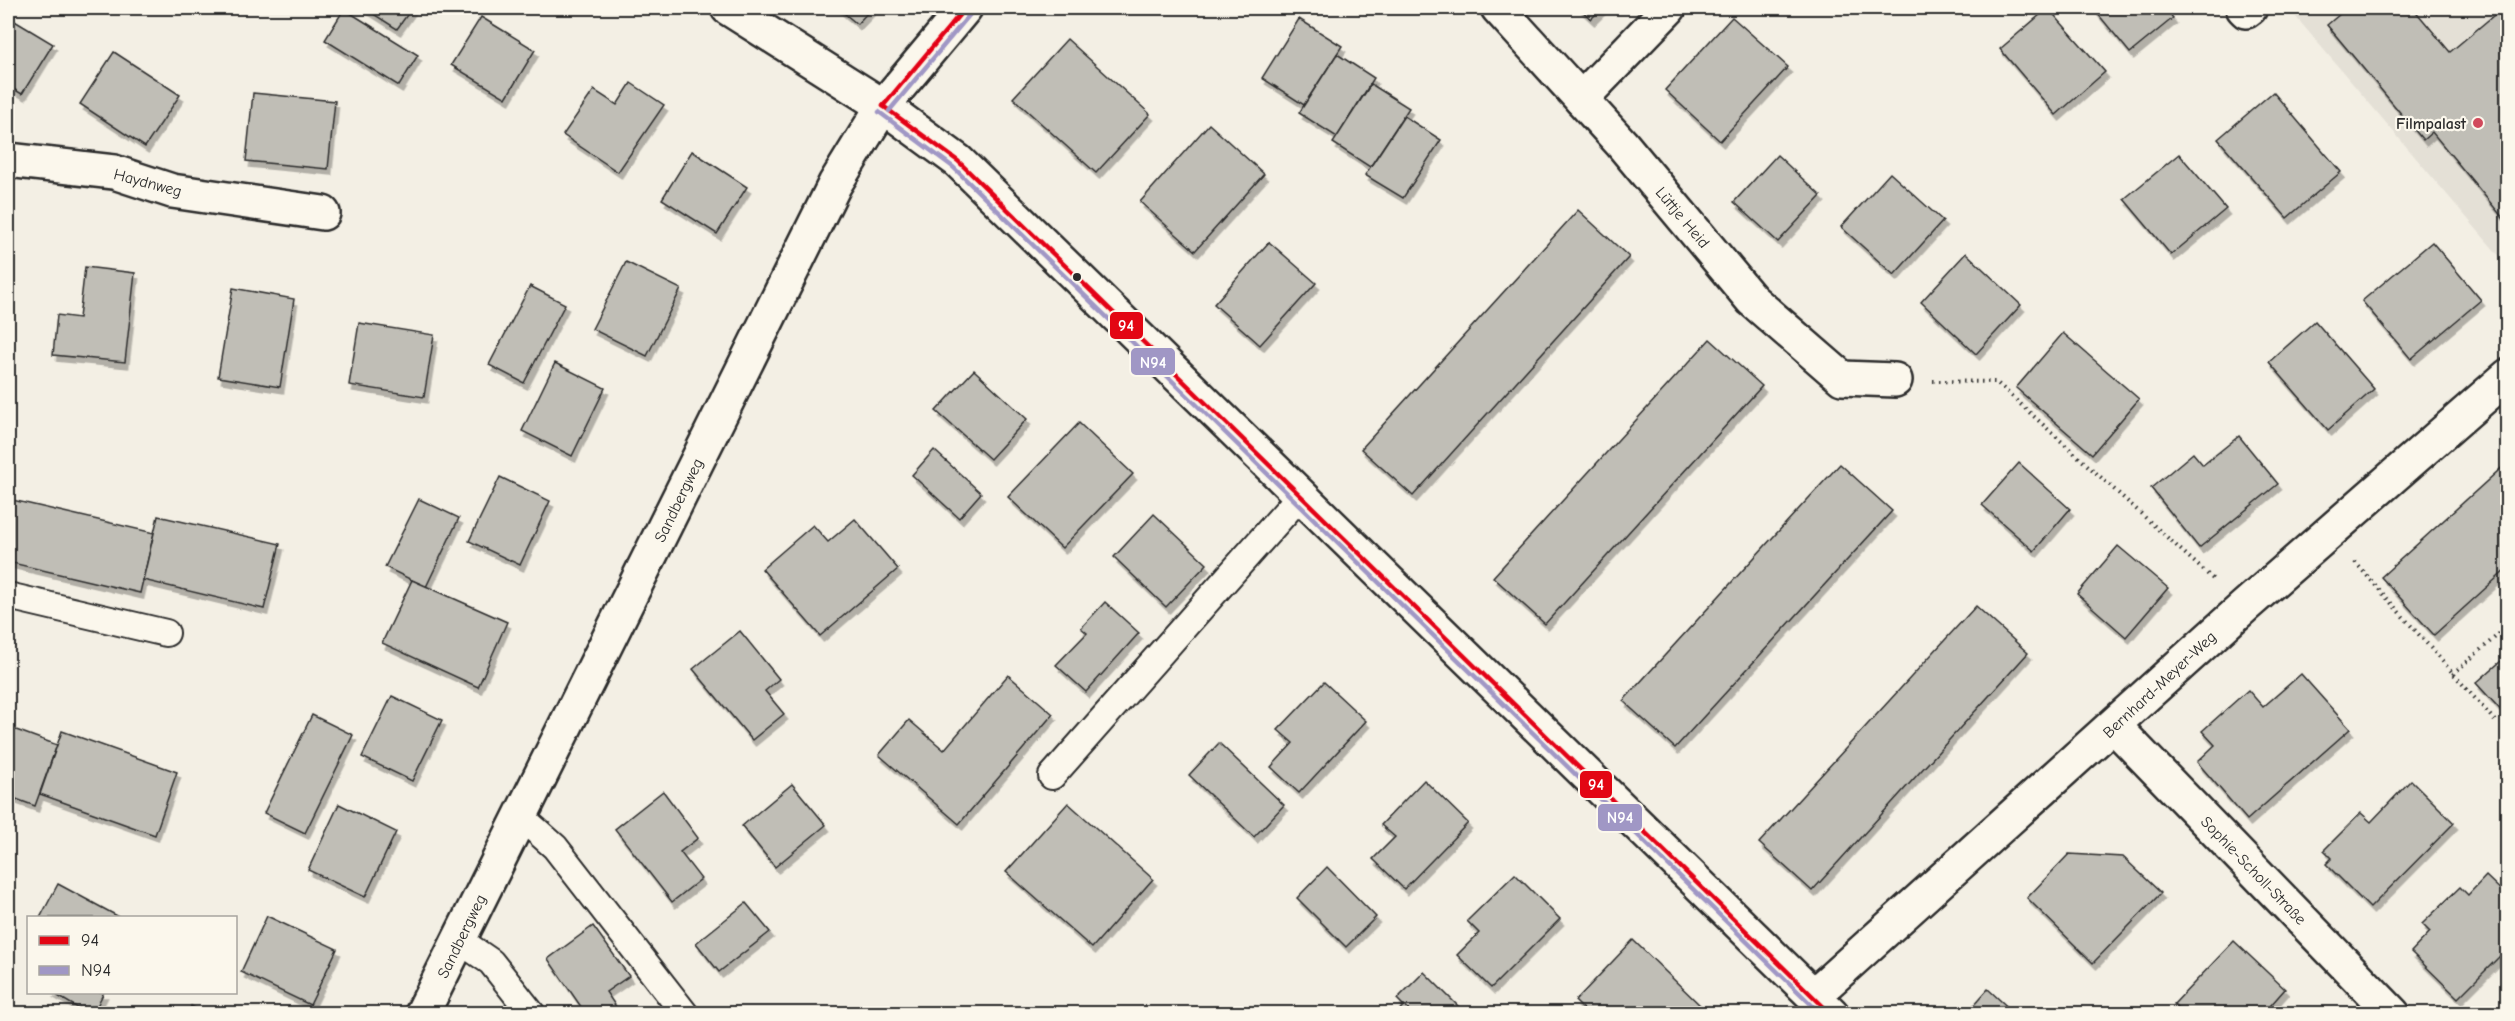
<svg xmlns="http://www.w3.org/2000/svg" width="2515" height="1021" font-family="'Comic Neue',sans-serif">
<defs>
<filter id="shadow"><feDropShadow dx="3.5" dy="6" stdDeviation="0" flood-color="#0004"/></filter>
</defs>
<rect width="100%" height="100%" fill="#f3efe4"/>
<filter id="ink" filterUnits="userSpaceOnUse"><feTurbulence type="fractalNoise" baseFrequency=".0167" numOctaves="2"/><feDisplacementMap in="SourceGraphic" scale="12" xChannelSelector="R" yChannelSelector="G"/><feConvolveMatrix kernelMatrix="1 2 1 2 8 2 1 2 1" color-interpolation-filters="sRGB"/></filter>
<g filter="url(#ink)">
<path fill="#e4e0d6" d="M2294,8h213v257l-217,-255z"/>
<g fill="#c0beb6" stroke="#2b2b2b" stroke-width="1.5" filter="url(#shadow)">
<path d="M364,8h48l-15,21z"/>
<path d="M838,8h34l-15,16z"/>
<path d="M1579,8h23l-11,11z"/>
<path d="M2048,8l57,64 -49,43 -56,-66z"/>
<path d="M2093,8h72l8,10 -43,35z"/>
<path d="M2347,8h66l37,44 49,-41 9,10v203l-76,-92 -9,8 -96,-115z"/>
<path d="M344,9l74,46 -19,31 -74,-46z"/>
<path d="M8,17l45,27 -31,50 -14,-8z"/>
<path d="M481,17l54,33 -29,48 -55,-33z"/>
<path d="M1732,17l56,50 -68,74 -55,-51z"/>
<path d="M1299,19l43,27 -38,59 -42,-27z"/>
<path d="M1067,39l83,75 -54,59 -83,-75z"/>
<path d="M114,52l66,43 -35,52 -65,-43z"/>
<path d="M1337,54l37,24 -37,59 -38,-24z"/>
<path d="M631,83l33,22 -46,67 -55,-37 31,-45 23,15z"/>
<path d="M1371,84l38,24 -39,59 -37,-24z"/>
<path d="M2273,92l68,80 -54,46 -69,-79z"/>
<path d="M253,93l82,8 -7,68 -82,-8z"/>
<path d="M1404,116l37,24 -38,58 -38,-23z"/>
<path d="M1209,124l55,50 -69,77 -55,-49z"/>
<path d="M692,151l55,36 -30,47 -55,-35z"/>
<path d="M2179,154l47,55 -55,46 -47,-56z"/>
<path d="M1777,155l44,41 -43,46 -44,-40z"/>
<path d="M1890,173l53,48 -49,54 -53,-48z"/>
<path d="M1578,210l51,47 -216,239 -52,-47z"/>
<path d="M1269,242l47,41 -56,62 -46,-41z"/>
<path d="M2432,242l49,58 -70,59 -49,-58z"/>
<path d="M1966,253l55,52 -45,49 -55,-52z"/>
<path d="M626,262l55,27 -34,67 -55,-27z"/>
<path d="M85,267l50,6 -10,89 -72,-7 4,-40 22,3z"/>
<path d="M530,286l35,18 -41,79 -35,-18z"/>
<path d="M233,288l61,11 -14,88 -62,-10z"/>
<path d="M2315,321l59,68 -46,41 -59,-68z"/>
<path d="M359,323l75,12 -10,62 -75,-12z"/>
<path d="M2063,333l76,66 -47,55 -76,-66z"/>
<path d="M1710,339l52,47 -217,238 -52,-47z"/>
<path d="M555,363l50,25 -33,68 -50,-25z"/>
<path d="M974,370l53,49 -37,40 -54,-48z"/>
<path d="M1079,423l54,51 -71,74 -54,-51z"/>
<path d="M2239,436l39,48 -79,64 -48,-60 42,-35 10,12z"/>
<path d="M934,450l47,43 -22,25 -47,-43z"/>
<path d="M2508,462v106l-74,67 -53,-58z"/>
<path d="M2019,463l51,46 -36,42 -52,-46z"/>
<path d="M1840,464l52,47 -217,237 -52,-47z"/>
<path d="M500,477l50,24 -30,64 -51,-24z"/>
<path d="M8,499l146,34 -14,60 -132,-31z"/>
<path d="M419,499l40,19 -33,69 -41,-20z"/>
<path d="M1154,514l53,50 -41,43 -52,-50z"/>
<path d="M158,516l122,28 -16,65 -121,-29z"/>
<path d="M855,519l43,50 -78,67 -58,-67 51,-44 15,17z"/>
<path d="M2118,546l50,42 -42,49 -49,-43z"/>
<path d="M412,580l95,42 -29,65 -96,-44z"/>
<path d="M1105,602l34,31 -53,59 -30,-27 31,-32 -6,-5z"/>
<path d="M1976,606l52,47 -216,238 -53,-48z"/>
<path d="M740,631l39,48 -14,12 19,23 -32,26 -59,-71z"/>
<path d="M2508,655v63l-32,-35z"/>
<path d="M2301,674l49,55 -103,91 -50,-58 18,-17 -13,-14 46,-41 15,17z"/>
<path d="M1008,675l45,39 -94,110 -80,-69 30,-35 35,30z"/>
<path d="M1324,682l42,39 -67,72 -28,-26 22,-24 -15,-13z"/>
<path d="M392,696l50,24 -30,61 -50,-24z"/>
<path d="M312,715l41,20 -48,98 -41,-20z"/>
<path d="M8,727l49,18 -22,61 -27,-10z"/>
<path d="M62,731l115,41 -22,63 -115,-41z"/>
<path d="M1219,743l65,62 -30,32 -65,-62z"/>
<path d="M1424,780l44,43 -64,66 -31,-30 22,-22 -14,-12z"/>
<path d="M2411,780l43,43 -84,85 -44,-44 6,-6 -8,-8 37,-37 10,9z"/>
<path d="M792,784l34,41 -51,42 -33,-41z"/>
<path d="M663,791l35,47 -18,14 21,27 -29,23 -57,-73z"/>
<path d="M1068,803l85,76 -61,69 -86,-76z"/>
<path d="M339,804l57,28 -31,65 -57,-27z"/>
<path d="M2069,854l54,3 38,36 -68,70 -66,-65z"/>
<path d="M1327,867l49,50 -30,30 -49,-49z"/>
<path d="M1515,874l45,45 -69,69 -34,-33 22,-22 -12,-12z"/>
<path d="M2486,876l22,21v51l-50,50 -47,-46 19,-20 -8,-8 38,-37 8,8z"/>
<path d="M58,884l63,34h-81z"/>
<path d="M746,903l24,29 -51,40 -23,-29z"/>
<path d="M267,916l70,33 -27,56 -69,-33z"/>
<path d="M593,926l36,50 -23,16 15,22h-35l-38,-55z"/>
<path d="M1633,940l70,68 -6,6h-109l-13,-13z"/>
<path d="M2234,941l51,48 -22,25h-79l-10,-10z"/>
<path d="M1424,972l40,40 -2,2h-50l-15,-15z"/>
<path d="M1988,989l27,25h-49z"/>
<path d="M51,992h53l-11,22h-5z"/>
<path d="M1404,1005l8,9h-16z"/>
<path d="M191,1006l17,8h-20z"/>
</g>
<g fill="none" stroke-linecap="round" stroke-linejoin="round">
<g stroke="#2b2b2b" stroke-width="30">
<g id="lane">
<path d="M8,596l158,37"/>
<path d="M1052,776l248,-280"/>
<path d="M521,817l34,30 130,167"/>
<path d="M459,940l32,22 41,52"/>
</g>
</g>
<g stroke="#2b2b2b" stroke-width="38">
<g id="street">
<path d="M728,8l155,98 75,55 874,853"/>
<path d="M1498,8l124,136 130,156 90,78 53,2"/>
<path d="M2243,8l3,3 4,-3"/>
<path d="M1581,99l88,-91"/>
<path d="M8,160l106,12 58,19 151,22"/>
<path d="M2114,726l279,288"/>
<path d="M1814,995l430,-388 264,-231"/>
<path d="M422,1014l413,-830 48,-78 82,-98"/>
</g>
</g>
<g stroke="#2b2b2b" stroke-width="4" stroke-dasharray="1.5 4.5" stroke-linecap="butt">
<path d="M1933,381l63,1 218,198"/>
<path d="M2355,562l140,159"/>
<path d="M2453,674l55,-48"/>
</g>
<use href="#lane" stroke="#fbf7ec" stroke-width="26"/>
<use href="#street" stroke="#fbf7ec" stroke-width="33"/>
<g stroke="#fbf7ec" stroke-width="9">
<g id="bus-1">
<path d="M883,106l75,55 873,853"/>
<path d="M883,106l82,-98"/>
</g>
</g>
<g stroke="#fbf7ec" stroke-width="9">
<g id="bus-2">
<path d="M889,111l82,-98"/>
<path d="M879,112l74,55 868,847"/>
</g>
</g>
<use href="#bus-1" stroke="#e30613" stroke-width="4.5"/>
<use href="#bus-2" stroke="#a097c5" stroke-width="4.5"/>
</g>
</g>
<circle fill="#d1495b" stroke="#fbf7ec" stroke-width="2" cx="2478" cy="123" r="6"/>
<circle fill="#2b2b2b" stroke="#fbf7ec" stroke-width="2" cx="1077" cy="277" r="5"/>
<g text-anchor="middle" stroke-width="4.5" stroke-linejoin="round" paint-order="stroke">
<g font-size="16" font-weight="bold" fill="#2b2b2b" stroke="#fbf7ec" text-anchor="end">
<text x="2466" y="129">Filmpalast</text>
</g>
<g font-size="16" fill="#2b2b2b" stroke="#fbf7ec">
<text transform="translate(148 182) rotate(15)" y="6">Haydnweg</text>
<text transform="translate(1683 217) rotate(50)" y="6">Lüttje Heid</text>
<text transform="translate(678 500) rotate(-64)" y="6">Sandbergweg</text>
<text transform="translate(2159 684) rotate(-43)" y="6">Bernhard-Meyer-Weg</text>
<text transform="translate(2254 870) rotate(46)" y="6">Sophie-Scholl-Straße</text>
<text transform="translate(461 936) rotate(-64)" y="6">Sandbergweg</text>
</g>
</g>
<g stroke="#fbf7ec" stroke-width="2">
<rect x="1109" y="311" width="35" height="29" rx="6" fill="#e30613"/>
<rect x="1130" y="347" width="46" height="29" rx="6" fill="#a097c5"/>
<rect x="1579" y="770" width="34" height="29" rx="6" fill="#e30613"/>
<rect x="1597" y="803" width="46" height="29" rx="6" fill="#a097c5"/>
</g>
<g font-size="16" text-anchor="middle" font-weight="bold" fill="#fff">
<text x="1126" y="331">94</text>
<text x="1153" y="368">N94</text>
<text x="1596" y="790">94</text>
<text x="1620" y="823">N94</text>
</g>
<rect width="2515" height="1021" fill="none" stroke="#fbf7ec" stroke-width="30"/>
<rect x="15" y="15" width="2485" height="991" fill="none" stroke="#2b2b2b" stroke-width="2" filter="url(#ink)"/>
<rect x="27" y="916" width="210" height="78" fill="#fbf7ec" stroke="#a8a59f" stroke-width="1.5"/>
<rect x="39" y="936" width="30" height="9" fill="#e30613" stroke="#a8a59f" stroke-width="1.5"/>
<text x="81" y="946" font-size="18" fill="#2b2b2b">94</text>
<rect x="39" y="966" width="30" height="9" fill="#a097c5" stroke="#a8a59f" stroke-width="1.5"/>
<text x="81" y="976" font-size="18" fill="#2b2b2b">N94</text>
</svg>
